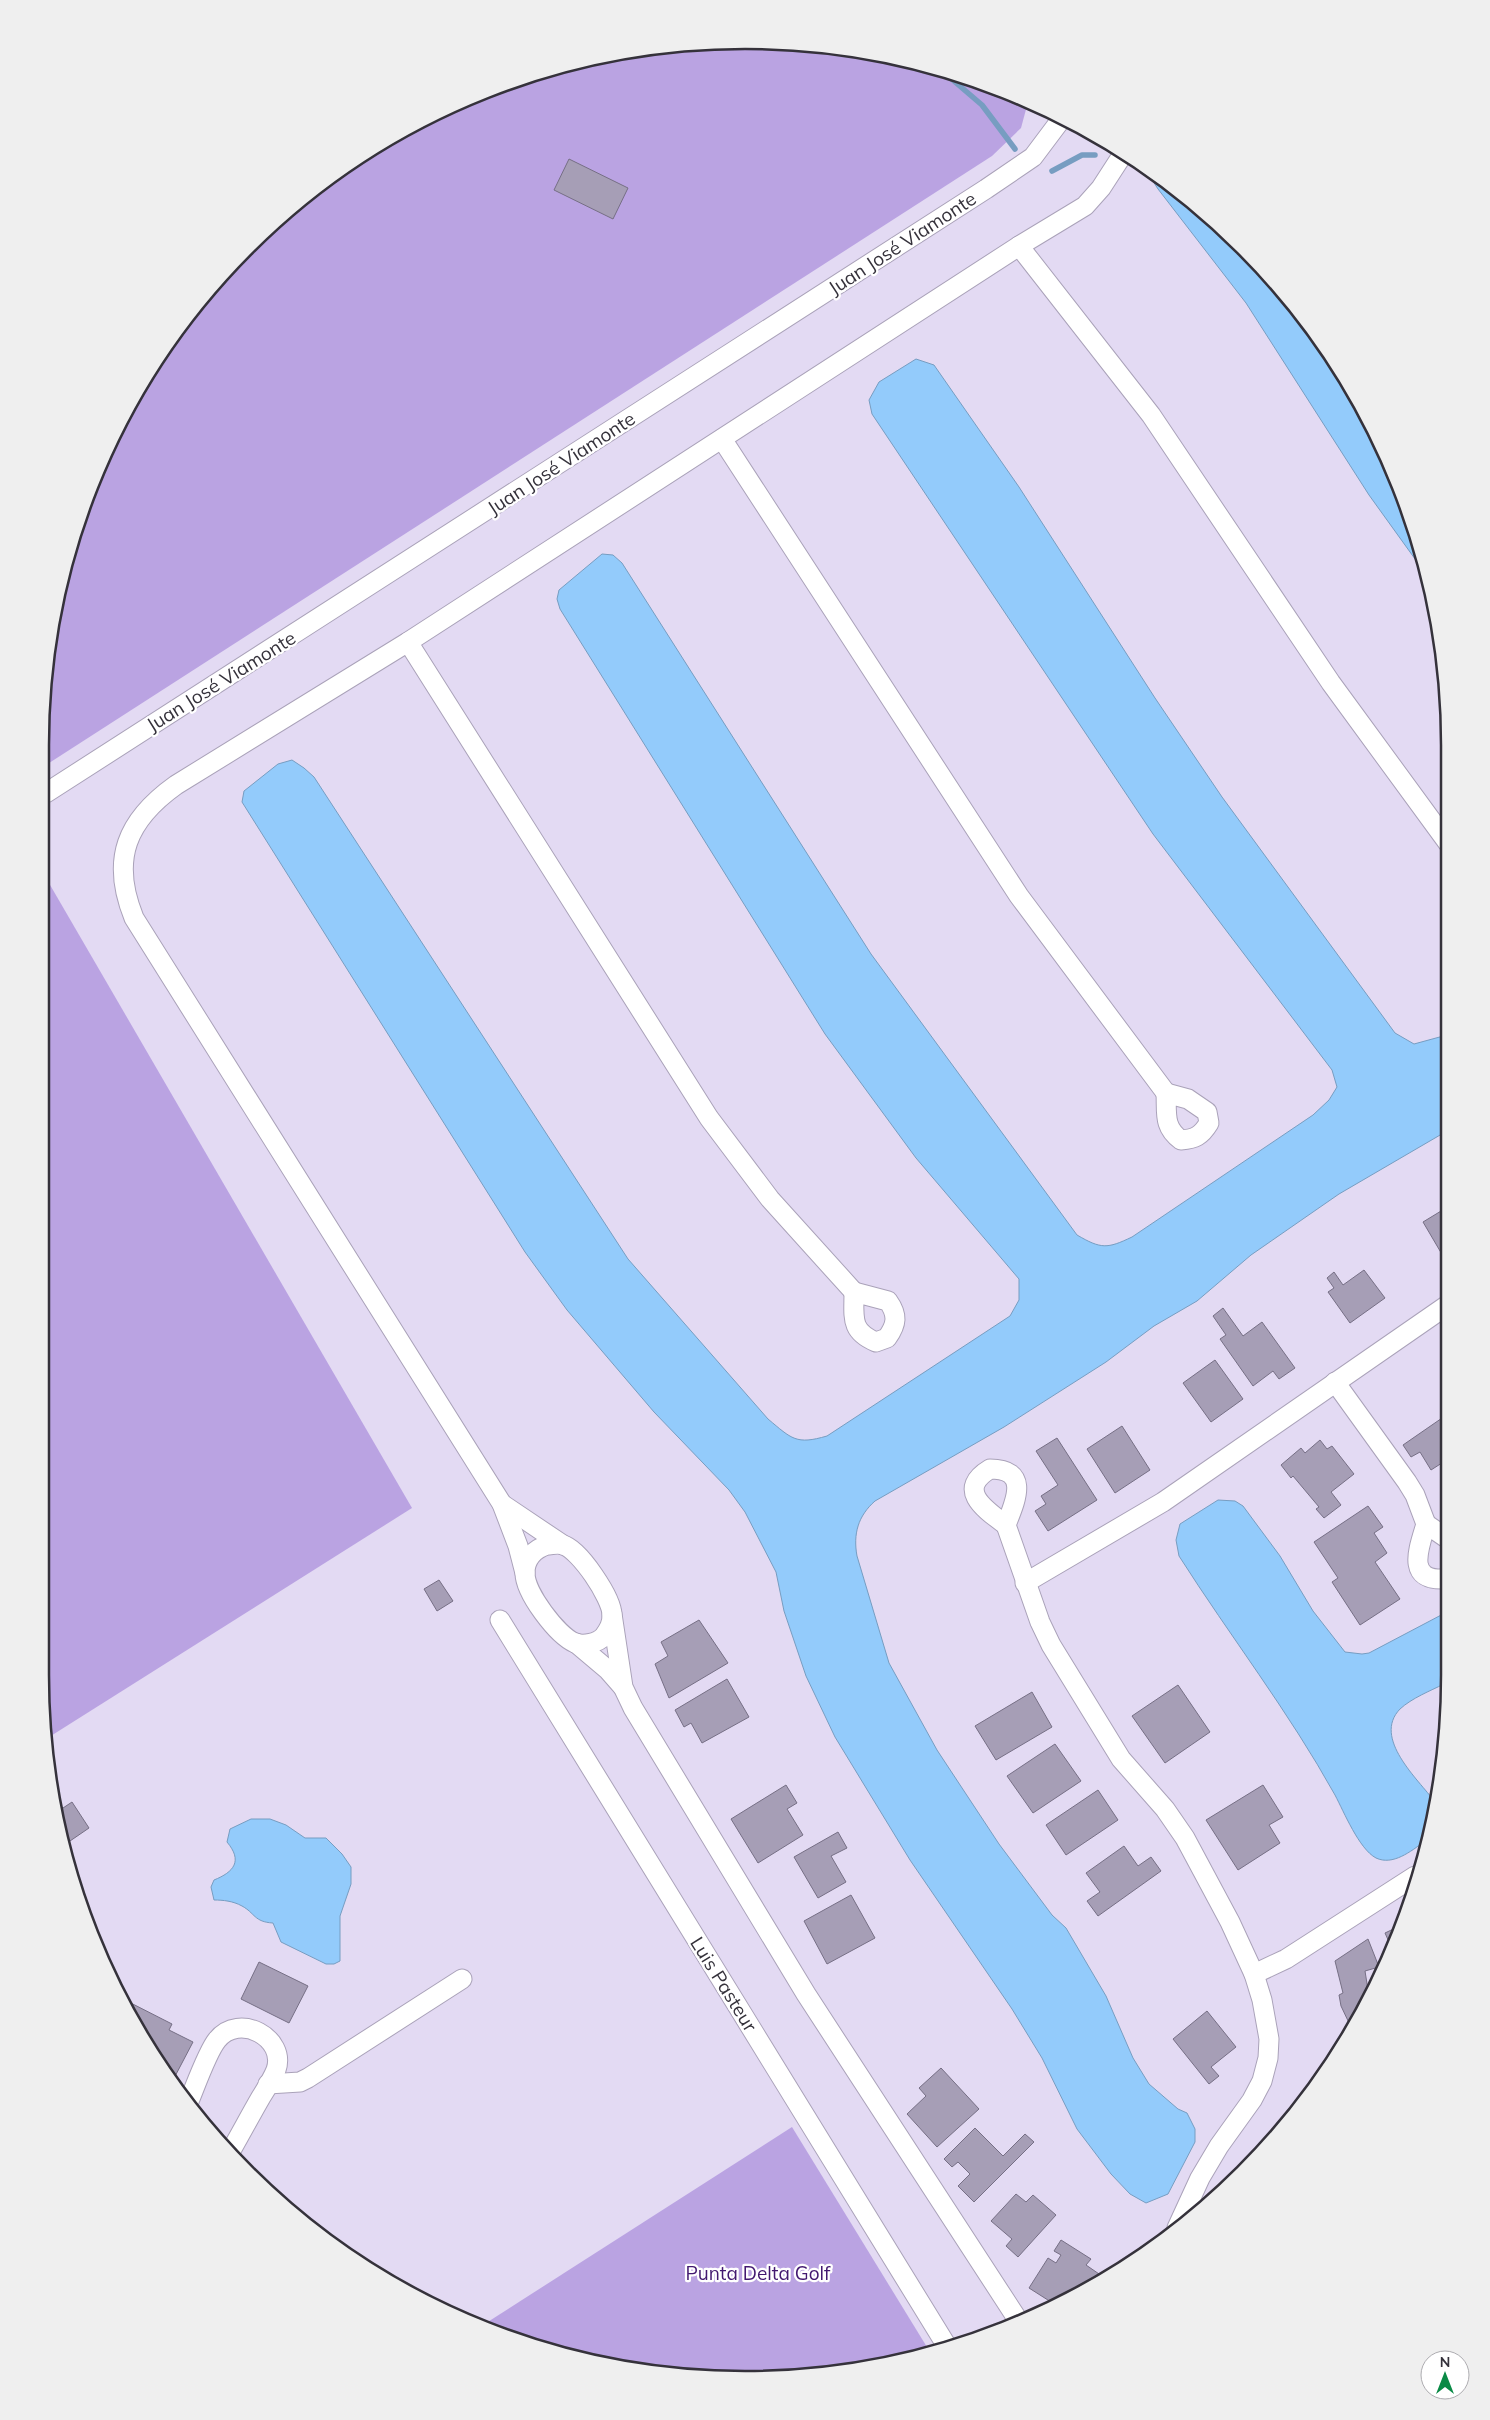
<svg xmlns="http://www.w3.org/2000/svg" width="1490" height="2420" font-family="Mulish,sans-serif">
<rect width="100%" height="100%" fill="#e3daf3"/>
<g fill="#baa3e2">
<path d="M791,41l136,23 101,38 -7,26 -29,28 -946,609v-112l48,-178 92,-159 94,-101 112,-80 126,-57 135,-32z"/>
<path d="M46,878l366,630 -366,231z"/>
<path d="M792,2127l138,225 -93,22 -92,6 -137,-13 -89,-24 -36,-18z"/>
</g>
<g fill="#93cbfb" stroke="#779dc1">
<path d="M1150,170l24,16 101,94 81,113 70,169 2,15 -59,-82 -123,-192 -88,-114 -9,-14z"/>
<path d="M916,359l18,6 85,122 136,211 67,99 173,236 19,11 33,-9v96l-108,63 -88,61 -54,46 -43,25 -48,36 -102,65 -129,74c-17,15 -22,33 -18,55l32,107 48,87 62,94 53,71 14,13 40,68 27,62 16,26 29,25 9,4 8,16v13l-27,52 -22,9 -16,-9 -19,-20 -34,-45 -35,-71 -30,-49 -102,-149 -75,-123 -29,-61 -22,-65 -8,-39 -31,-60 -16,-22 -75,-78 -87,-102 -42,-58 -283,-450 2,-11 34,-27 14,-4 12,8 10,9 314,482 140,160c24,20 28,26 59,17l183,-120 9,-16v-21l-103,-121 -91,-124 -265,-425 -3,-10 2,-9 43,-36 11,1 9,8 249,391 206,281c24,14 30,14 55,2l181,-122 16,-15 8,-13 -5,-17 -179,-236 -281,-420 -3,-14 10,-18z"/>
<path d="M1218,1500l17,1 8,5 37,50 33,55 32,41 17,2 7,-1 76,-40 -1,71c-14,7 -32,14 -44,25 -28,29 18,70 35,93l-11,40c-13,9 -31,24 -48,16 -17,-9 -32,-46 -41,-63 -46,-83 -105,-159 -156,-239l-3,-16 4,-16z"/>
<path d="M251,1819h19l16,6 19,13h21l16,16 9,13v17l-11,32v45l-6,3h-8l-45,-22 -8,-19c-19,-1 -18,-10 -31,-17 -9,-5 -19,-6 -28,-6l-3,-13 3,-7c20,-8 29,-19 13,-38l3,-13z"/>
<path d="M1273,2140l-30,34 -20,16 20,-26z"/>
</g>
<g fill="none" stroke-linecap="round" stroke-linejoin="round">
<g stroke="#779dc1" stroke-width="5.5">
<path d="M940,69l42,36 33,44"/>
<path d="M1052,171l30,-16h13"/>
</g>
</g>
<g fill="#a69eb6" stroke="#766f85">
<path d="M569,159l59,29 -15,31 -59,-29z"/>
<path d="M1446,1208v46l-3,2 -20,-34z"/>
<path d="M1364,1270l21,28 -35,25 -22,-31 6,-4 -7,-10 7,-6 9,13z"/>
<path d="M1223,1308l20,28 19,-14 33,46 -16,11 -6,-8 -20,15 -33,-47 6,-4 -13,-19z"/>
<path d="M1215,1360l28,39 -32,23 -28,-39z"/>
<path d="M1445,1416v45l-14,9 -11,-18 -9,5 -8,-12z"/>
<path d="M1122,1426l28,44 -35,23 -28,-44z"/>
<path d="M1057,1438l40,62 -49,31 -13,-20 11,-7 -5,-8 17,-11 -22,-34z"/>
<path d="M1320,1440l7,9 5,-3 22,28 -23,18 10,13 -17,13 -8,-9 3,-2 -26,-31 -2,2 -10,-13 20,-17 4,5z"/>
<path d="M1368,1506l15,21 -9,6 13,20 -12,9 25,37 -40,26 -28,-43 6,-4 -24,-36z"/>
<path d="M439,1580l14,21 -16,10 -13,-22z"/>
<path d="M699,1620l29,43 -59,35 -14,-34 13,-8 -7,-14z"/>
<path d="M727,1679l22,38 -47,26 -11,-20 -7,4 -9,-17z"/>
<path d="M1178,1685l32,47 -45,31 -33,-47z"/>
<path d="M1032,1692l20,35 -56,33 -21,-34z"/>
<path d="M1055,1744l26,37 -48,32 -26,-37z"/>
<path d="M1444,1747v9l-5,-6z"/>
<path d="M786,1785l11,18 -10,6 16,26 -45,28 -27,-44z"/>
<path d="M1263,1785l20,32 -14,8 11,18 -42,27 -32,-50z"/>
<path d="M1098,1790l20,30 -52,35 -20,-30z"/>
<path d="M72,1802l17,26 -19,13 -11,-17 -2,-12z"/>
<path d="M838,1832l9,16 -16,8 15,26 -28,16 -24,-41z"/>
<path d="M1124,1846l14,20 13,-9 10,14 -63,45 -11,-15 13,-9 -14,-19z"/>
<path d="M851,1895l24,43 -48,26 -23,-43z"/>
<path d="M1402,1925l-6,20 -3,6 -8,-18z"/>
<path d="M1368,1939l11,28 -14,4 3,19 3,-2 -21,37 -9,-19 -2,-11 4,-2 -8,-32z"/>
<path d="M259,1962l49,24 -19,37 -48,-24z"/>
<path d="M119,1997l53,27 -3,6 24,12 -21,40z"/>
<path d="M1207,2011l29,36 -25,20 8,9 -10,8 -36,-45z"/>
<path d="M941,2068l38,41 -42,38 -30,-33 19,-18 -7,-8z"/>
<path d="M975,2128l28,28 22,-22 9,8 -60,60 -16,-16 12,-12 -12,-12 -6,5 -8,-8z"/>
<path d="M1016,2194l10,8 7,-7 23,20 -38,42 -12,-11 6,-7 -21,-18z"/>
<path d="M1061,2240l30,19 -5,6 16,11 -2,3 -51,25 2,-2 -22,-14 19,-30 8,5 5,-8 -7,-4z"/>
</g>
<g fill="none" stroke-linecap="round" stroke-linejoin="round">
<g stroke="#aaa2b9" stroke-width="21">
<g id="minor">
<path d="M1019,246l132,169 180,268 117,160"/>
<path d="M722,439l297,457 147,197"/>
<path d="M408,642l301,476 61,81 84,93"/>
<path d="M46,793l940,-604 47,-32 30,-40"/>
<path d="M1166,1093l22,6 19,13 2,11c-8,13 -14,16 -28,17 -18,-13 -14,-27 -15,-47z"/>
<path d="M854,1292l34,9c10,14 9,23 -1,37l-11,4c-26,-11 -22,-24 -22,-50z"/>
<path d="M1335,1382l72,100 8,13 11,29"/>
<path d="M990,1469c41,0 25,33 16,56 -20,-15 -51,-35 -16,-56z"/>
<path d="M502,1504l61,41"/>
<path d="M1006,1525l34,97 11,23 70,114 44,50 20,29 45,84 24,52 8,26 7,39 -1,19 -6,23 -10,19 -33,46 -19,32 -23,50"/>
<path d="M547,1545c5,0 11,-2 16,0 16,4 49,53 49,70 0,9 -3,14 -8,21 -6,7 -20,10 -29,7 -18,-8 -50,-50 -50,-70 0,-15 10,-24 22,-28z"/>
<path d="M525,1573l-7,-27 -16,-42 -368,-586c-24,-59 -7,-98 42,-133l232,-143 611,-396 66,-40 16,-18 22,-34"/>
<path d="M1445,1579c-40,2 -26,-31 -19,-55l19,13"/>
<path d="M1025,1583l138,-81 283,-196"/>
<path d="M612,1614l11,73 10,21 173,286 212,326"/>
<path d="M500,1620l448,728"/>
<path d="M576,1643l32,27 14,16"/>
<path d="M1254,1974l32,-15 129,-83"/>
<path d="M268,2084l32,-2 8,-4 154,-99"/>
<path d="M187,2106c7,-16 20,-54 30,-66 22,-28 70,-2 59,30 -4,10 -10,19 -15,27 -11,19 -21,38 -32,57"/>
</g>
</g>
<use href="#minor" stroke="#fff" stroke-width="19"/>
</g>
<g text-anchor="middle" stroke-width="4.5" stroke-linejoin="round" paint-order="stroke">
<g font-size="19" fill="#35323b" stroke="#fff">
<text transform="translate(902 243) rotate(-33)" y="7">Juan José Viamonte</text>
<text transform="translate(561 463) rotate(-33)" y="7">Juan José Viamonte</text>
<text transform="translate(221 681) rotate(-32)" y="7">Juan José Viamonte</text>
<text transform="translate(724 1984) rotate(58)" y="7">Luis Pasteur</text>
</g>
<g font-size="19" fill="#421870" stroke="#fff">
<text x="758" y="2280">Punta Delta Golf</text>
</g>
</g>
<path d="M0 0H1490V2420H0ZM745 49H745A696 696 0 0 1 1441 745V1675A696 696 0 0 1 745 2371H745A696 696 0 0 1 49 1675V745A696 696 0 0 1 745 49Z" fill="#efefef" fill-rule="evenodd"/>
<path fill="none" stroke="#35323b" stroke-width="2.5" d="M745 49H745A696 696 0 0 1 1441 745V1675A696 696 0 0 1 745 2371H745A696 696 0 0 1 49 1675V745A696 696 0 0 1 745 49Z"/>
<g transform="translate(1445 2375)"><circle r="24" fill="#ffffff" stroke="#aeadb1"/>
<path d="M0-4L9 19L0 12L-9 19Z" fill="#0a8a46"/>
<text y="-8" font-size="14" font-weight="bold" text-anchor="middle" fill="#35323b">N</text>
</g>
</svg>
